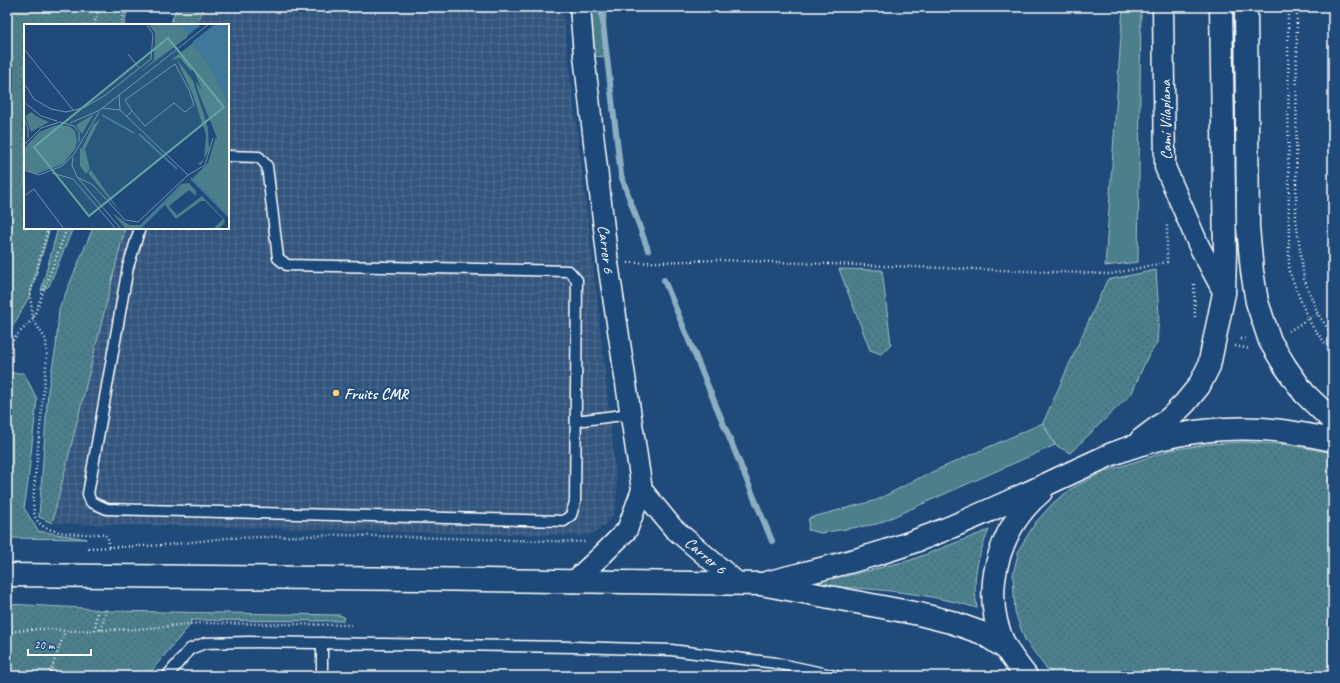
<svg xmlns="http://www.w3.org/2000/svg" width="1340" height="683" font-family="Caveat,sans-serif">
<defs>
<pattern id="industrial-grid" width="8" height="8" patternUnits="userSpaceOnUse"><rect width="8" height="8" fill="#33547d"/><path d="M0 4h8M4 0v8" fill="none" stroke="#526e90"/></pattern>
<pattern id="grass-dots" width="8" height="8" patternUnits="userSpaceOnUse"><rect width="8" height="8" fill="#4b7f8c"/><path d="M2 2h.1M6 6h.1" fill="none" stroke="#4c666c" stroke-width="1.8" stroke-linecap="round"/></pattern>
</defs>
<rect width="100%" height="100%" fill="#1f4a7a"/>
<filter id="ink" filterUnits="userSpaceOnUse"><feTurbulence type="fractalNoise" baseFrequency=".025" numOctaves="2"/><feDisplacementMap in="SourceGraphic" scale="8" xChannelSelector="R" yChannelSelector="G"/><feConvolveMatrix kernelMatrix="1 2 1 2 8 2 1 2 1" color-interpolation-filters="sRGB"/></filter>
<g filter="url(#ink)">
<path fill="url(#industrial-grid)" d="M204,7h358l31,254 24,226 -1,18 -5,14 -11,11 -14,6 -534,-13 73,-295h103v-203h-32z"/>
<g fill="url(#grass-dots)" stroke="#a5bfc6">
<path d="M7,7h121l-4,18h-99v203h25l-20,67 -23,42z"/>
<path d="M177,7h27l-8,18h-26z"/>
<path d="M580,7h26l-1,50 -21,-2z"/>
<path d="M58,228h15l-24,58 -8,5z"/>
<path d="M93,228h32l-73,295 -13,-6 9,-127 8,-43 3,-38z"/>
<path d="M839,269l43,1 9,74 -10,10 -11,-4z"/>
<path d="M1156,270l3,45 -2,28 -11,17 -14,33 -62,60 -15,-8 -12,-22 64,-143z"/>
<path d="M7,373h17l13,26 -10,91 -3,18 14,23 49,8 -80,-1z"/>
<path d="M1245,442l45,3 43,8v223h-279l-8,-8 -21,-28 -10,-28 -2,-37 6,-26 17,-27 17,-19 19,-15 34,-17 65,-21 38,-6z"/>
<path d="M989,530c-12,28 -17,48 -12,78 -53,-16 -107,-20 -162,-22v-5l31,-5 65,-16z"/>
<path d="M7,604l76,4 26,3 231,4 4,2 -1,4 -152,-1 -1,5 -43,51h-140z"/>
</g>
<g fill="#4b7f8c" stroke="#a5bfc6">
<path d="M1123,7h18l-3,255 -33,4z"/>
<path d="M1043,423l12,22 -178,79 -56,9 -13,-3 1,-12 68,-18 46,-24z"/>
</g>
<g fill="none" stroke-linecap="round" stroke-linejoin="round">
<g stroke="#8caec3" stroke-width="6">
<path d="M601,7l20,168 27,75"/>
<path d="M664,280l108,261"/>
</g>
<g stroke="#fff" stroke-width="13">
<g id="service">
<path d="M140,228l-12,39 -40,227 3,8 16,7 457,12 7,-6 4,-13 2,-222 -8,-9 -282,-6 -9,-7 -11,-92 -8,-9 -31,-1"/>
<path d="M576,421l54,-7"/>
<path d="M167,676l23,-27 15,-6 44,-1 326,5 96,3 105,13 60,13"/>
<path d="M322,676v-33"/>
</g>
</g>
<g stroke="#fff" stroke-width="23">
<g id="minor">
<path d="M1163,7l2,160 34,79 25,47"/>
<path d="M642,490l31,38 66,56"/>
<path d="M573,582l28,-26 26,-26 15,-40 -34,-227 -24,-208 -4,-48"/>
</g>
</g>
<g stroke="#fff" stroke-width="25">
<g id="secondary">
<path d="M1246,7l2,220 4,44 5,31 13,39 15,25 19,27 29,28"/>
<path d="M1141,440l29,-22 15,-15 14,-17 10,-20 15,-73 1,-41 -4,-245"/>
<path d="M7,575l413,4 341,5 158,30 32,8 31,11 25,16"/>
<path d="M766,583c53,-14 106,-25 157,-45 65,-24 126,-56 189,-84 47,-18 98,-28 149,-25 24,1 48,6 72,11"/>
<path d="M1026,676c-7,-9 -14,-18 -20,-28 -27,-52 -9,-119 35,-156"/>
</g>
</g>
<g stroke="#fff" stroke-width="2.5" stroke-dasharray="1 3" stroke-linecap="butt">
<path d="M1288,7l1,264 19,48 6,10 19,24"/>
<path d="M1297,7l-1,212 8,60 14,35 15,22"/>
<path d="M94,25l5,-18"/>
<path d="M121,25l5,-18"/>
<path d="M48,228l-18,67 3,24 13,21 1,16 -13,132c0,9 -2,19 1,28 6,21 51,18 68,18 6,3 6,7 6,13"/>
<path d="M628,263l90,-3 393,14 56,-12v-37"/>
<path d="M1194,284l1,35"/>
<path d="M1289,331l19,-12 10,-5"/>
<path d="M1240,339h7"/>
<path d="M1235,346l15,3"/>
<path d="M7,351l9,-15 17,-17 34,-91"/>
<path d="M88,548l79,-3 59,-7 114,-3 245,7"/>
<path d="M95,630l2,-20"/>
<path d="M101,630l6,-22"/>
<path d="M7,632c20,-2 38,-5 58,-1l73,-2 62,-6 151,2"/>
<path d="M49,676l16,-45"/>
</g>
<use href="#service" stroke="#1f4a7a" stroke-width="10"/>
<use href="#minor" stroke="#1f4a7a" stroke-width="20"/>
<use href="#secondary" stroke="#1f4a7a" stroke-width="22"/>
</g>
</g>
<circle fill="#ffd166" stroke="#1f4a7a" stroke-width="1.5" cx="336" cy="393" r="4"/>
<g text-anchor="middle" stroke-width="4" stroke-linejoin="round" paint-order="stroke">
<g font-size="16" fill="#fff" stroke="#1f4a7a">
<text transform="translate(1165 120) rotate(-91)" y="6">Camí Vilaplana</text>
<text transform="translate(607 249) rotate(83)" y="6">Carrer 6</text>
<text transform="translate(706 555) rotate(40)" y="6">Carrer 6</text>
</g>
<g font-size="16" font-weight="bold" fill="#fff" stroke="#1f4a7a" text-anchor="start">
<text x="344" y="399">Fruits CMR</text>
</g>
</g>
<g transform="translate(24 24)">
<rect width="205" height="205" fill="#1f4a7a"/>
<path d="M124,0h34l7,12 -50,37 15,-13 1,-27zM169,19l18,24 18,38v112l-38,-37 17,-17 7,-24 2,-1 5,12 -24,-59 -2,-10 6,10 -9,-24 -2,4 -11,-13 -9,2zM152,34l17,23 15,47 1,22 -8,15 -3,-1 6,-5 2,-24 -13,-40zM7,88l7,5 11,5 -18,10 -6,-16zM70,90l-7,11 -5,9 -6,-9zM32,101l13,1 6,5 2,11 -2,7 -12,15 -26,10 -10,-3 -3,-3v-19l3,-4 12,-13zM56,124l5,1 5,20 -4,5 -6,-8zM165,159l7,8v5l-7,-6 -20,16 8,9 25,-19 22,23 1,3 -6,7h-6l10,-10 -18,-18h-4l-25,18 -11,-14 -25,24h-14l-14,-16 17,12h11l41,-41z" fill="#4b7f8c"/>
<path d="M76,95l-15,30 -3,-1 11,-23zM67,146l30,43 -33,-40z" fill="#4b7f8c"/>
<path d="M158,0h47v81l-18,-38 -17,-22z" fill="#40789b"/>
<path d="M178,0h13l-24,19 -4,-7z" fill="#1f4a7a"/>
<path fill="none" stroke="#40789b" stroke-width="2" d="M78,91l32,18M115,110l38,35M167,154l38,39M115,205l42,-42"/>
<path fill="none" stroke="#7992af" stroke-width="1" d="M0,25l49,61M104,30l11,14M0,59l10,16 17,10 15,3 17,-4 21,-12 47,-37 2,-25 -7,-10M95,71l1,15 68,65M0,78l17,14 16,5M78,84l18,2M103,92l5,-5 -7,-11 50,-36 14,26 5,15 -9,7 -11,-9 -29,23 -13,-15M0,95l4,9v10M46,99l30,-13 109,-86M0,121l17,-17 19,-6 14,4 5,6v10M49,133l-1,8 5,12 44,52M0,146l15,5 23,-9 12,-12 25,-42M28,149l21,6 43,50M53,153l16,8 32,35 13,2 50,-47 17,-10 8,-27M0,172l10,-7 30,40"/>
<path fill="#63a6a1" fill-opacity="0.15" stroke="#63a6a1" stroke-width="2" d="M144,14l56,69 -135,109 -55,-69z"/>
<rect width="205" height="205" fill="none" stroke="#fff" stroke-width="2"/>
</g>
<rect width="1340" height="683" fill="none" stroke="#1f4a7a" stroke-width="24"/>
<rect x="12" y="12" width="1316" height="659" fill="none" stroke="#fff" stroke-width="1.5" filter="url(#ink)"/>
<path d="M28 649v6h63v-6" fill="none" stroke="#ffffff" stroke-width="2"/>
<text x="34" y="649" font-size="12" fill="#ffffff" stroke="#1f4a7a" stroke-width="3" paint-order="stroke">20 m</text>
</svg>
